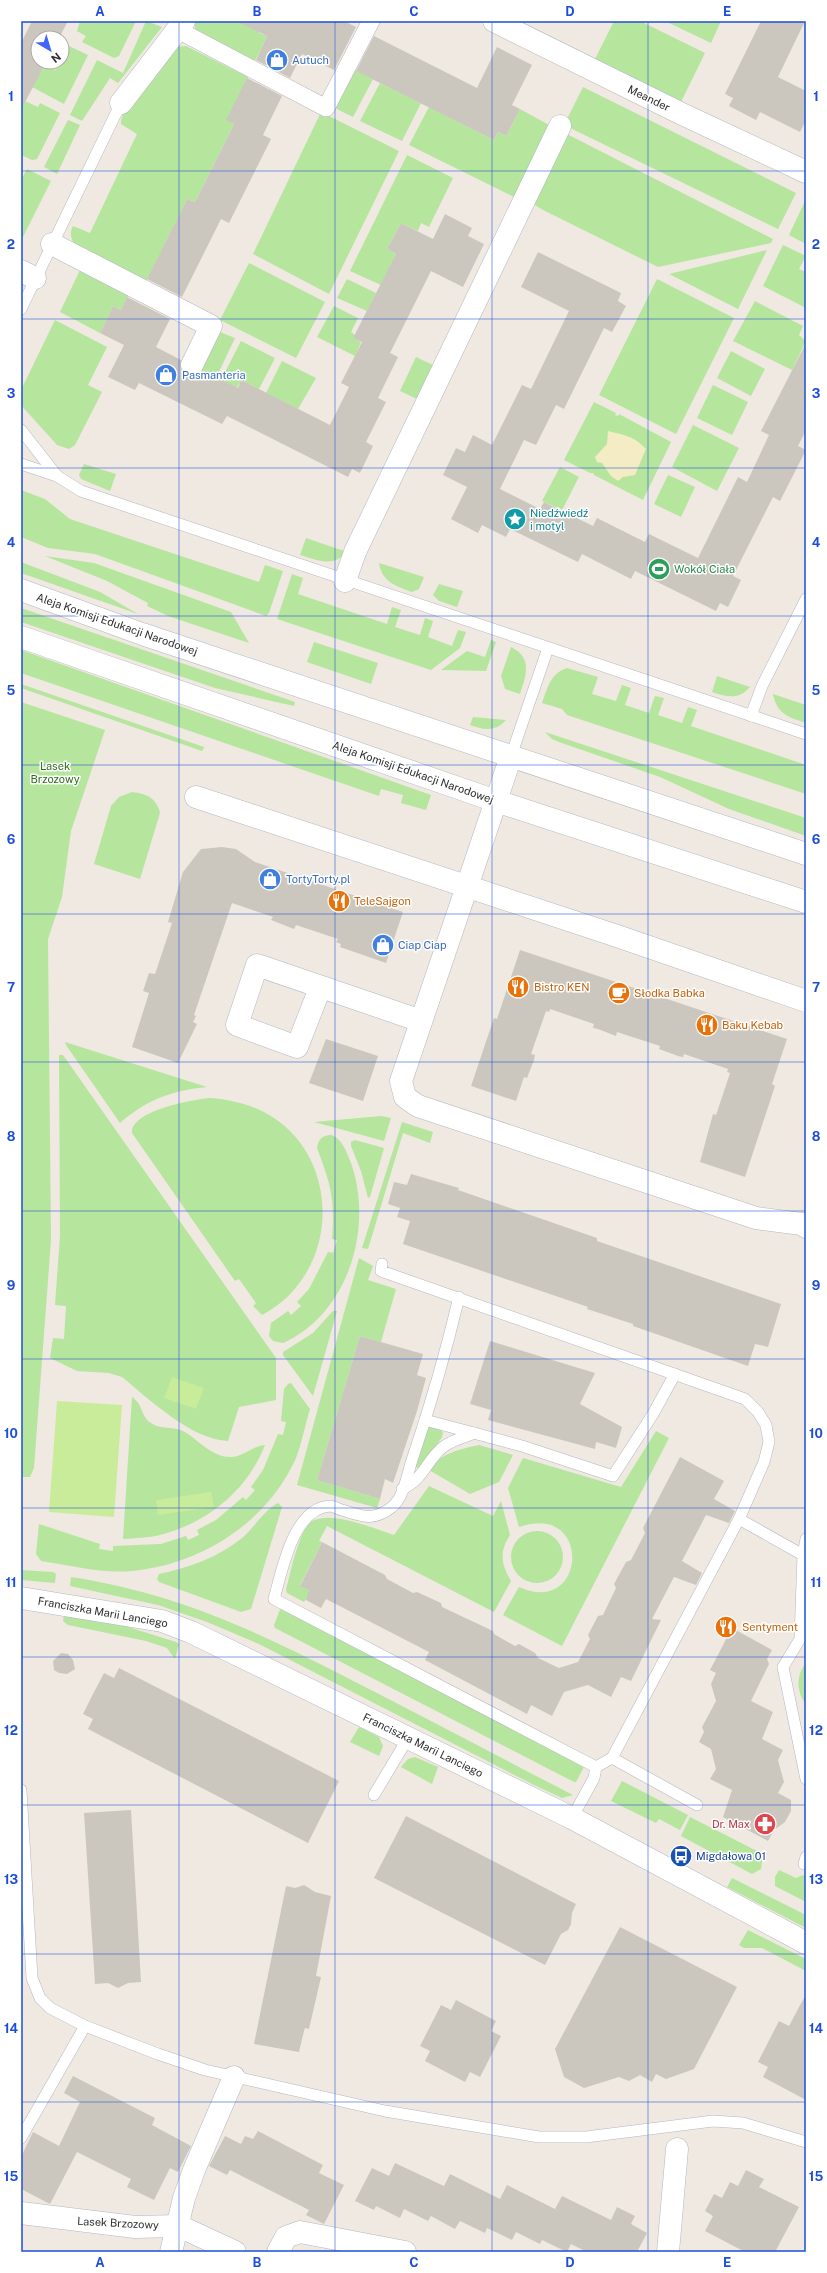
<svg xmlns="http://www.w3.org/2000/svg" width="827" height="2273" font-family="'Public Sans',sans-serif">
<rect width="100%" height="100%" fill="#efe9e1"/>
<g fill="#b6e59e">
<path d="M80,21h56l-17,35 -5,2 -32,-16 4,-6 -9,-5z"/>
<path d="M146,21l16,6 -44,56 -8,-5 -28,43 -12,-6 27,-55 26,13z"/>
<path d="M195,21h63l6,3 -5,9 8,3 -12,25 -49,-23 -11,-8z"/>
<path d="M614,21h26l65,32 -25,51 -86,-43z"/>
<path d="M665,21h56l-10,22z"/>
<path d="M69,46l19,9 -24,49 -32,-17 11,-22 12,5 5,-8h2z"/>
<path d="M186,46l62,31 -21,43 7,4 -39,78 -8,-3 -41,83 -69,-34c-6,-8 -8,-14 -4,-22l17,7 47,-99 -16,-10c-1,-19 41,-61 54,-77z"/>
<path d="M355,70l18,9 -20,38 -18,-9z"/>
<path d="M380,83l41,20 -19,38 -42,-20z"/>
<path d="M583,87l213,106 -18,36 -214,-104z"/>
<path d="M25,101l13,6 2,-4 20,10 -23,46 -5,1 -11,-5v-45z"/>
<path d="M429,107l65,33 4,-8 8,4 14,-27 29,16 -31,74 -109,-54z"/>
<path d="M321,112l78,39 -70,143 -76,-40z"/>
<path d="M68,120l12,5 -23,49 -13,-7z"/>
<path d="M561,131l212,108 -2,4 -113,24 -115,-57 -15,-9z"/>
<path d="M407,155l46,23 -24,49 -8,-4 -3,8 -17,-8 -14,26 9,5 -15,31 -31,-14z"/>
<path d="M27,169l24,12 -30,60v-61z"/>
<path d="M806,199v45l-17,-9z"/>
<path d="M783,245l23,11 -7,13 7,3v36l-43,-22z"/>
<path d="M767,250l-29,59 -69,-35z"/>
<path d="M249,263l76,39 -29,56 -76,-38z"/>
<path d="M81,268l48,26 -8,16 -8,-4 -13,27 -40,-21z"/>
<path d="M347,279l29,14 -9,18 -30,-13z"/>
<path d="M657,279l77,39 -58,116 -77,-39z"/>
<path d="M755,301l48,25 -4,9 7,6 -14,29 -59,-29z"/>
<path d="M334,306l24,12 -7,14 4,3 -1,3 7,4 -6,14 -38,-19z"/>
<path d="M55,320l52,27 -19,38 14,7 -27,53 -6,4 -12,-4 -36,-40v-15z"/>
<path d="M215,330l20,8 -19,40 -19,-10z"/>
<path d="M241,341l34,17 -16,31 -18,-9 -4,8 -16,-8z"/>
<path d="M731,351l34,18 -14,27 -34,-18z"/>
<path d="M416,357l21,10 -16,34 -21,-10z"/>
<path d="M282,361l34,17 -18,31 -32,-16z"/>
<path d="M713,385l35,17 -16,33 -35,-17z"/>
<path d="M594,402l22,11 -1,2 3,1 1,-2 52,28 -28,58 -49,-25 -1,-2h-3l-26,-13z"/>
<path d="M693,425l46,23 -22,43 -45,-24z"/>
<path d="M84,464l32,10 -6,17 -29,-12 -2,-4z"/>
<path d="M560,467l19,10 -17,33 -20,-9z"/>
<path d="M668,475l27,12 -14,30 -27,-13z"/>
<path d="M21,490l24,9 25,20 189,63 6,-17 18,6 -14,42 -3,3 -171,-62 -47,-6 -27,-11z"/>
<path d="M306,538l41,14c-14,16 -30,8 -47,3z"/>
<path d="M45,556l49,7 137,49 18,31 -81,-27 -21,-10 1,-3 -41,-22z"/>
<path d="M21,562l79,30 38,22 -117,-41z"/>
<path d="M379,563l45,14 -5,12 -7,3c-16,-6 -30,-10 -33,-29z"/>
<path d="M292,574l11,4 -5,16 89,30 5,-17 9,3 -6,17 25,8 5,-17 8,3 -5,16 24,9 6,-16 8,2 -6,16 -29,22 -154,-51z"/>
<path d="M439,584l24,7 -6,16 -18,-6 -6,-6z"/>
<path d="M21,608l274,94 -1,4 -79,-18 -194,-66z"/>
<path d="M491,640l5,2 -10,29 -45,-1 26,-19 18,6z"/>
<path d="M314,642l64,21 -7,21 -64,-22z"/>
<path d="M511,647c22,11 15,28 9,47l-15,-5 -4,-13z"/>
<path d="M21,650l410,145 -5,15 -25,-7 2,-8 -22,-6 -2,7 -358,-123z"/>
<path d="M567,668l31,9 -6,17 24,7 6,-16 9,3 -6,17 24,8 6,-17 9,2 -6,17 24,8 6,-16 9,3 -6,16 115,39v29l-239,-79 -5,-6 -20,-6c6,-16 8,-29 25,-35z"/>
<path d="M717,676l33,11c-11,13 -23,10 -38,5z"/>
<path d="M21,684l183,63v1l-2,3 -181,-63z"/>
<path d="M773,694l33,11v18c-18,-6 -29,-9 -33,-29z"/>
<path d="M21,702l84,28 -34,101 -9,66 -14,42 3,301 -17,228 -4,9h-9z"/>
<path d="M473,717l33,3c-11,12 -22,10 -36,5z"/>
<path d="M545,732l261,86v18l-77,-27 -69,-32 -101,-35 -7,-3z"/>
<path d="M132,792c16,2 24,6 28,21l-20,66 -46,-15 17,-58 8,-9z"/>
<path d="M65,1042l142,45c-34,3 -61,13 -87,36l-54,-78z"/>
<path d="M59,1055h4l213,303v42l-37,7 -11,34c-36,-1 -79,-42 -106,-64l-13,-4 -32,-2 -27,-13 3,-20 11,1 2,-33 -11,-1 5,-69z"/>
<path d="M211,1098c21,2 44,7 63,20 70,47 63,158 -12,197l-9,-9 3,-3 -17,-24 -4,2 -103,-148c-2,-22 62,-34 79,-35z"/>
<path d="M381,1116l10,2 -7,23 -70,-19z"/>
<path d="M402,1122l31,10 -3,11 -27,-10 -35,116 -6,-1z"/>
<path d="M331,1135c11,3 16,18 20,28 23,65 -3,151 -68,180l-10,-2 -4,-5 2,-13 17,-12 3,4 10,-9 -4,-4 12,-13 19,-37 5,1 4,-13 -5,-1c3,-40 -1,-54 -15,-91 1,-8 5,-13 14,-13z"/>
<path d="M355,1140l29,8 -14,49 -2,1 -7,-27 -10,-25v-4z"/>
<path d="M359,1258l14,8 -5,14 28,9 -15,53 -21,-6 -43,144 63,19 -3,9 -80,-23z"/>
<path d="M333,1311h4l-24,85 -30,-41v-3l30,-19z"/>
<path d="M291,1383l19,26c-5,16 -8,34 -14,49 -29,65 -96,107 -165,113 -26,3 -64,-6 -90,-10l-5,-7 3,-30 61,20 -1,5 14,2v-5l48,-2 25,-8 2,4 11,-5 -2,-5 19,-10 27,-23 3,3 9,-10 -4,-3 12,-17 15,-36 5,1 3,-13 -5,-1 3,-32 4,-5z"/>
<path d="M132,1397c12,8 8,19 19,26 10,7 22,3 32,8 15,8 29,27 48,26 12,0 21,-11 34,-12 -18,46 -58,78 -105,90 -12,3 -25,3 -37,4z"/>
<path d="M434,1426l6,2 3,5 -1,4 -19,29 -5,2 -2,-1v-7l12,-33z"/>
<path d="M656,1431l13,7 -107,208 -59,-31 16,-28c68,31 74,-86 0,-60l-11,-39 15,-30 98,29z"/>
<path d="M479,1445l34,10 -14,27 -29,12 -41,-24c11,-17 32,-21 50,-25z"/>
<path d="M429,1486l64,30 8,-15 9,34c-11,17 -9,29 1,46l-17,31 -167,-86 -8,15 3,1 -22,43 13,7 -4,8 -3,-1 -2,3 -17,-9 -1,-3c4,-15 13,-60 25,-68 18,-13 64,7 83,13z"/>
<path d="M278,1503l4,4 -31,102 -10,3 -82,-30 -2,-3 2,-5c29,-6 60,-17 83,-36 12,-10 22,-28 36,-35z"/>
<circle cx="537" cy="1557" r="26"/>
<path d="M21,1570l32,2 3,2 -1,9 -34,-3z"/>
<path d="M71,1577c117,18 201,62 304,115 66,34 132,69 198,103l-11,3 -28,-13 -275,-141 -52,-22 -49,-17 -88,-19z"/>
<path d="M281,1607l304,158 -9,17h-2l-299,-154 -1,-3z"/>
<path d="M64,1615l61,11 51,16 3,2 -4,15 -8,-11 -21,-7 -78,-16 -5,-4z"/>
<path d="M806,1663v41c-10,-11 -10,-30 0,-41z"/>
<path d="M359,1727l20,10 4,9 -4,10 -29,-14z"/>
<path d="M415,1757l23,10 -6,17 -31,-17 7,-8z"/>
<path d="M622,1781l66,34 -8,15 -21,-11 -3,4 -45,-22z"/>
<path d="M690,1817l73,37 -2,15 -9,5 -71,-38z"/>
<path d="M779,1870l17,8 7,-3 3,2v25l-31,-16v-9z"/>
<path d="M732,1878l74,37v13l-79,-41z"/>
<path d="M748,1930l58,29v12l-44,-23h-18l-5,-3z"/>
</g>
<path fill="#f3ecc5" d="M608,431c16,4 26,5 38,18l-11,26 -12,2 -5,4 -7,-5 -9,-13 -5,-1 -2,-5 12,-13z"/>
<g fill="#c9ec9a">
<path d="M172,1377l32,11 -8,21 -32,-11z"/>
<path d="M57,1401l65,4 -8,112 -65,-5z"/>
<path d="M211,1492l3,15 -56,8 -2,-15z"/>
</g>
<g fill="#cbc7bf">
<path d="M32,21h36l-9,17h-21v24h8l-25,48v-67z"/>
<path d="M236,21h108l12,6 -22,43 -32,-16 -12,24 -34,-18 11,-24z"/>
<path d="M761,21h44l-27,56 28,14v29l-6,12 -40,-20 -4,8 -27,-14 4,-8 -8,-4z"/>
<path d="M374,36l103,52 20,-41 35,18 -20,40 8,4 -14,27 -8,-4 -4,8 -138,-69z"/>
<path d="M247,78l35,18 -19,39 8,4 -42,84 -8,-4 -39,78 -35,-18 40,-80 8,3 39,-78 -8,-4z"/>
<path d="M445,214l27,14 -4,8 16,8 -21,43 -32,-16 -41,82 8,4 -20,41 8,4 -20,40 7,4 -13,27 -8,-4 -4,8 -121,-61 -5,8 -83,-41 -4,7 -27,-13 16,-32 -24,-12 13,-27 8,4 6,-13 43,22 -14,28 25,13v12l5,4 7,1 10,-6 35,17 3,-8 89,45 19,-38 -8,-4 21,-41 -9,-4 43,-84 -9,-5 14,-26 32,16z"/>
<path d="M538,252l83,41 -3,8 8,5 -14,26 -8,-4 -40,81 -8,-4 -20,40 -12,-5 -24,49 40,20 4,-7 49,24 4,-8 48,24 4,-8 49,24 40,-81 9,5 22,-47 -8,-4 45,-88v87l-8,16 8,4 -26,51 -7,-4 -40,79 8,4 -13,27 -8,-4 -4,8 -81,-40 -4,8 -49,-25 -4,8 -68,-33 -4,8 -24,-12 -4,8 -27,-14 16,-32 -24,-12 13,-27 9,4 8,-17 19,10 30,-60 9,4 38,-78 -48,-24z"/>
<path d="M222,847l14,2 19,13 148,50 -17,51 -46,-16 1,-3 -5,-2 2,-3 -42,-14 -2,4 -23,-9 2,-3 -41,-14 -38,112 2,1 -3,6 4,2 -19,39 -46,-16 17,-54 -6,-2 6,-18 6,1 17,-51 -4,-1 15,-50 18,-23z"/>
<path d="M520,950l267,89 -15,45 3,2 -30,91 -45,-15 13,-48 3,1 14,-42 -3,-1 1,-3 -44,-15 -1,3 -5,-1 -19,-7 1,-3 -43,-14 -1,4 -18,-7 -5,-1 1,-4 -44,-15 -1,3 -3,-1 -15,43 4,1 -1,5 -7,18 -3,-1 -8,24 -45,-15 23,-68 3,1z"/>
<path d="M326,1039l52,17 -15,45 -54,-18z"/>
<path d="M411,1174l48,14 -1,2 139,48v3l184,63 -13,43 -13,-3 -7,22 -115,-40v-2l-46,-15 1,-2 -185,-63 7,-23 -13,-4 3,-9 -12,-4 6,-22 13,3z"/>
<path d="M360,1336l63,18 -6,21 9,3 -9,33 -24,72 -8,-4 -5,20 -63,-19z"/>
<path d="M490,1341l105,32 -15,31 42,23 -6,21 -20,-6 -1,7 -107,-29 3,-10 -21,-6z"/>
<path d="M680,1457l44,24 -10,18 21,12 -6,12 -23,-8 -24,46 20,12 -6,12 -22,-8 -22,42 9,1 -30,61 -10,-4 -10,20 -23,-12 -24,7 -12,24 -21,-11 -4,9 -102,-54 4,-8 -103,-53 -5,9 -15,-8 3,-10 -9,-4 22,-44 63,33 2,4 26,14 4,-1 24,11 1,4 51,24 1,3 21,12 4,-2 16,9 3,5 21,10 19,-6 12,-23 -2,-4 10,-19 5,-1 13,-27 -2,-4 12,-22 5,-2 14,-27 -2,-5z"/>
<path d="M732,1628l40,22 -5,9 2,5 -18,37 22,11 -11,27 21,11 -5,10 6,22 -6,11 13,7v11l-6,11 -11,8 -6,11 -45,-24 9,-27 -22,-11 6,-10 -5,-20 -12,-7 5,-10 -2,-5 14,-26 -5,-17 5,-11 -6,-3z"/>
<path d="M61,1653l7,1 5,6 2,9 -8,5 -8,-1 -5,-3 -1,-9z"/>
<path d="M119,1668l220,113 -31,62 -220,-114 5,-10 -10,-5 10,-20 11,-21 10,5z"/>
<path d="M131,1810l10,172 -13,1 -10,5 -10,-5 -13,1 -11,-171z"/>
<path d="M406,1816l170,88 -4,9 -1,11 -3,6 -7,4 -16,31 -171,-87z"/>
<path d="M304,1885l11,7 16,4 -15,80 5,1 -12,52 -4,-1 -1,3 -5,21 -45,-8 32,-158 9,2z"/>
<path d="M620,1927l117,60 -43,82 -28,10 -10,-5 -4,8 -12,-7 -11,6 -10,-4 -35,11 -20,-11 -9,-28z"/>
<path d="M806,1994v106l-43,-23 5,-10 -10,-5 21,-41 10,5z"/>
<path d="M456,2000l40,21 -5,10 10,5 -21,41 -10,-5 -5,10 -40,-21 5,-10 -10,-5 21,-41 10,5z"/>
<path d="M73,2076l82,42 -3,7 39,21 -13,26 -8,-4 -16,32 -27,-13 4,-8 -54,-27 -27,52 -29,-15v-32l12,-25 26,14 21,-44 -16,-9z"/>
<path d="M258,2131l65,34 -4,8 25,12 -20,39 -18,-9 3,-5 -79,-40 -3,5 -18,-9 16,-30 16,8 4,-8 8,3z"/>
<path d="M395,2163l49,23 6,-12 50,25 7,-14 48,24 7,-13 49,24 6,-13 18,9 -4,8 16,9 -10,19h-50l-16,-8 -4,8 -25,-12 -2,4 -24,-12 -4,8 -25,-12 -2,5 -25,-12 -5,8 -24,-13 -3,5 -24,-12 -4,9 -24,-12 -2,4 -19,-9 17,-33 17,8z"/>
<path d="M746,2170l18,9 -5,8 40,20 -24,45h-30l-40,-21 8,-15 -8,-5 9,-17 8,4 8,-16 8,4z"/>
</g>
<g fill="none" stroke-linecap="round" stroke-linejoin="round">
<g stroke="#b4b7c1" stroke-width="12">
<g id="service">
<path d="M21,309l100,-206"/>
<path d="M21,430l36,46"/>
<path d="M21,464l36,12 24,15 725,243"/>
<path d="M751,716l11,-30 44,-87"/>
<path d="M511,756l37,-108"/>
<path d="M382,1264l-1,7 364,128 13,13 8,13 3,17 -5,20 -25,57 -127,239 -16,9 -2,11 -22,40"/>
<path d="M459,1297c-13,55 -29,110 -47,163 -5,15 -8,37 -20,47 -19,15 -30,9 -50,3 -4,-1 -8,-4 -12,-4 -37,2 -48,65 -56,93l322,168"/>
<path d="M425,1420l97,26 91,30 40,-62 22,-40"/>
<path d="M402,1489c22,-10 24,-28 41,-42 9,-7 21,-10 32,-14"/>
<path d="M739,1519l64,36 3,-16"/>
<path d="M803,1555l-3,84 -17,28 23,112"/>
<path d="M612,1758l85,47"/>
<path d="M21,1790l11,188 8,20 10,10 35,18 73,28 47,16 180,41 154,26h47l127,-16 30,2 63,19"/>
<path d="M374,1795l34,-57"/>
<path d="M804,1864l2,-7"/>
<path d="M21,2138l64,-112"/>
</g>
</g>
<g stroke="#b4b7c1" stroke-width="18">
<path id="pedestrian" d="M178,30l148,78 45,-87"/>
</g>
<g stroke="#b4b7c1" stroke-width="23">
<g id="minor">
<path d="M494,21l188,93 124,58"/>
<path d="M121,103l63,-82"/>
<path d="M52,244l159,82 -19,39"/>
<path d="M21,271l14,7"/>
<path d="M345,581l10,-29 205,-426"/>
<path d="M196,797l421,139 189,65"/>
<path d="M496,801l-95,280 4,16 13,9 338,112 46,6 4,3"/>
<path d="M320,988l-23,59 -60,-22 20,-60 164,56"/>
<path d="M21,1598l141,23 29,11 381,186 234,125"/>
<path d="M21,2213l114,14 44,-1 56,26"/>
<path d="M171,2252l13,-54 10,-28 40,-93"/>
<path d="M278,2252l8,-15 14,-5 105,20"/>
<path d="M668,2252l9,-103"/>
</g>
</g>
<g stroke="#b4b7c1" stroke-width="23">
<g id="tertiary">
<path d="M21,590l121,44 664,220"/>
<path d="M21,637l475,164 310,101"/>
<path d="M496,801l15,-45"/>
</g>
</g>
<use href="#service" stroke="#fff" stroke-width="11"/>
<use href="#pedestrian" stroke="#fff" stroke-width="17"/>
<use href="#minor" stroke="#fff" stroke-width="22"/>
<use href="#tertiary" stroke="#fff" stroke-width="22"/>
</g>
<path fill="none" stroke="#1d4ed8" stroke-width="1" stroke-opacity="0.55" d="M179,21v2231M335,21v2231M492,21v2231M648,21v2231M21,171h785M21,319h785M21,468h785M21,616h785M21,765h785M21,914h785M21,1062h785M21,1211h785M21,1359h785M21,1508h785M21,1657h785M21,1805h785M21,1954h785M21,2102h785"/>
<defs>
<g id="shop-disc" transform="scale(1.15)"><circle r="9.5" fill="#3f7fe0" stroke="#fff"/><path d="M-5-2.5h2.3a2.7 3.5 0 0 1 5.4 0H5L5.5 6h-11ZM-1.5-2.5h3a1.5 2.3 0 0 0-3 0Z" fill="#fff"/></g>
<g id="sight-disc" transform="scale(1.15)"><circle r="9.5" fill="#0f9aa8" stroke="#fff"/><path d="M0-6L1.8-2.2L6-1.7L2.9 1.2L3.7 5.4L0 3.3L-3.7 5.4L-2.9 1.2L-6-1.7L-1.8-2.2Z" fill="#fff"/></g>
<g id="stadium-disc" transform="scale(1.15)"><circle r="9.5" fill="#2e9e5b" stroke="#fff"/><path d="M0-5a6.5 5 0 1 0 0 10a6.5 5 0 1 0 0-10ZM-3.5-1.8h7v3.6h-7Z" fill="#fff"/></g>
<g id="restaurant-disc" transform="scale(1.15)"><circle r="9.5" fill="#e8710a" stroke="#fff"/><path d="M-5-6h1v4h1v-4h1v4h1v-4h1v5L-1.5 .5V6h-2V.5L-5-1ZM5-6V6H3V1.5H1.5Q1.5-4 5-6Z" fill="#fff"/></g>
<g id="cafe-disc" transform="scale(1.15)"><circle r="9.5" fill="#e8710a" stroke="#fff"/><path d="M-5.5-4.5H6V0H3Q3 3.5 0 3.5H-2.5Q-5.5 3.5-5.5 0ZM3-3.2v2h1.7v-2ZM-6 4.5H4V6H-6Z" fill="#fff"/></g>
<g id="pharmacy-disc" transform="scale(1.15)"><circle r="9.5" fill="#e0444e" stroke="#fff"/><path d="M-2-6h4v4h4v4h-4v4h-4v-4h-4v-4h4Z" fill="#fff"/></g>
<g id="bus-disc" transform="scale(1.15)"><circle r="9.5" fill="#1a4fb4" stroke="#fff"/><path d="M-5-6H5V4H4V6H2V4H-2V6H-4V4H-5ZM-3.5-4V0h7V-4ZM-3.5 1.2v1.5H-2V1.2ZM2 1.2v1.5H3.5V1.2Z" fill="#fff"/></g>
</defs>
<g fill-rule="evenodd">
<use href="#shop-disc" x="277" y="60"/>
<use href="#shop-disc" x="166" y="375"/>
<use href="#sight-disc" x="515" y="519"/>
<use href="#stadium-disc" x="659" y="569"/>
<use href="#shop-disc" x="270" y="879"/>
<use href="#restaurant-disc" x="339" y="901"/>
<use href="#shop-disc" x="383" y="945"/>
<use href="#restaurant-disc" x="518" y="987"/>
<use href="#cafe-disc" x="619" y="993"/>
<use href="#restaurant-disc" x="707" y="1025"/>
<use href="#restaurant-disc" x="726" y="1627"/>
<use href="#pharmacy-disc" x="765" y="1824"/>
<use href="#bus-disc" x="681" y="1856"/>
</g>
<g text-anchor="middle" stroke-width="3" stroke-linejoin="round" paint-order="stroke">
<g font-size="11" fill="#366cbe" stroke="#fff" text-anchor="start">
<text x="292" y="64">Autuch</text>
<text x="182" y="379">Pasmanteria</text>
<text x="286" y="883">TortyTorty.pl</text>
<text x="398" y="949">Ciap Ciap</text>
</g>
<g font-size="11" fill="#2e2e2e" stroke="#fff">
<text transform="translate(649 98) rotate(26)" y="4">Meander</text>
<text transform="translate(117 624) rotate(19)" y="4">Aleja Komisji Edukacji Narodowej</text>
<text transform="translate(413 772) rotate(19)" y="4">Aleja Komisji Edukacji Narodowej</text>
<text transform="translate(103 1612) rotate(10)" y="4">Franciszka Marii Lanciego</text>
<text transform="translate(423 1745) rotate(26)" y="4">Franciszka Marii Lanciego</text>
<text transform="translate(118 2223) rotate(3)" y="4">Lasek Brzozowy</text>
</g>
<g font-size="11" fill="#0d838f" stroke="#fff" text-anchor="start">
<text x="530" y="517">Niedźwiedź<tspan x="530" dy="13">i motyl</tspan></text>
</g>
<g font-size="11" fill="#27864d" stroke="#fff" text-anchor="start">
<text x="674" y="573">Wokół Ciała</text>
</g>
<g font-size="11" fill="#2c6e1b" stroke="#fff">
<text x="55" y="770">Lasek<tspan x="55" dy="13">Brzozowy</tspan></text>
</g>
<g font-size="11" fill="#c56008" stroke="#fff" text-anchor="start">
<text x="354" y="905">TeleSajgon</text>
<text x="534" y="991">Bistro KEN</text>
<text x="634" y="997">Słodka Babka</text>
<text x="722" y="1029">Baku Kebab</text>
<text x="742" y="1631">Sentyment</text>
</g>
<g font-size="11" fill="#be3a42" stroke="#fff" text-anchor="end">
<text x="750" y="1828">Dr. Max</text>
</g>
<g font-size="11" fill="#164399" stroke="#fff" text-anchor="start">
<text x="696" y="1860">Migdałowa 01</text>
</g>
</g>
<rect width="827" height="2273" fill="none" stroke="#ffffff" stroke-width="44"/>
<g transform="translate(50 50) rotate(142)"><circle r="19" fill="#ffffff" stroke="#ababab"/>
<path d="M0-3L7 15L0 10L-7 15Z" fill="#4264fb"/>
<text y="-6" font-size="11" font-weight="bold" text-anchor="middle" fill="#2e2e2e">N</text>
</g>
<rect x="22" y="22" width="783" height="2229" fill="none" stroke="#1d4ed8" stroke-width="1.5"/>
<g font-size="13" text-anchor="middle" font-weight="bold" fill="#1d4ed8">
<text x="100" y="16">A</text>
<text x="257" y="16">B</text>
<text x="414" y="16">C</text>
<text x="570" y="16">D</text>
<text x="727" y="16">E</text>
<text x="11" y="101">1</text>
<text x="816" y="101">1</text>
<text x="11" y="249">2</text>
<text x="816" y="249">2</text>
<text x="11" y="398">3</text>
<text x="816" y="398">3</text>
<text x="11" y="547">4</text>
<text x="816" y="547">4</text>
<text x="11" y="695">5</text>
<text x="816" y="695">5</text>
<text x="11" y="844">6</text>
<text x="816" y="844">6</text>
<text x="11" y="992">7</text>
<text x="816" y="992">7</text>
<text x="11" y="1141">8</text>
<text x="816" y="1141">8</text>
<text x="11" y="1290">9</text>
<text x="816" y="1290">9</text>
<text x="11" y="1438">10</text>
<text x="816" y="1438">10</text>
<text x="11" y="1587">11</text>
<text x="816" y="1587">11</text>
<text x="11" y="1735">12</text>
<text x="816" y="1735">12</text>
<text x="11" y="1884">13</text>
<text x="816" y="1884">13</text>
<text x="11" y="2033">14</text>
<text x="816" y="2033">14</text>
<text x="11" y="2181">15</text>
<text x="816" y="2181">15</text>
<text x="100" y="2267">A</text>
<text x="257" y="2267">B</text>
<text x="414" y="2267">C</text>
<text x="570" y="2267">D</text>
<text x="727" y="2267">E</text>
</g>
</svg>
